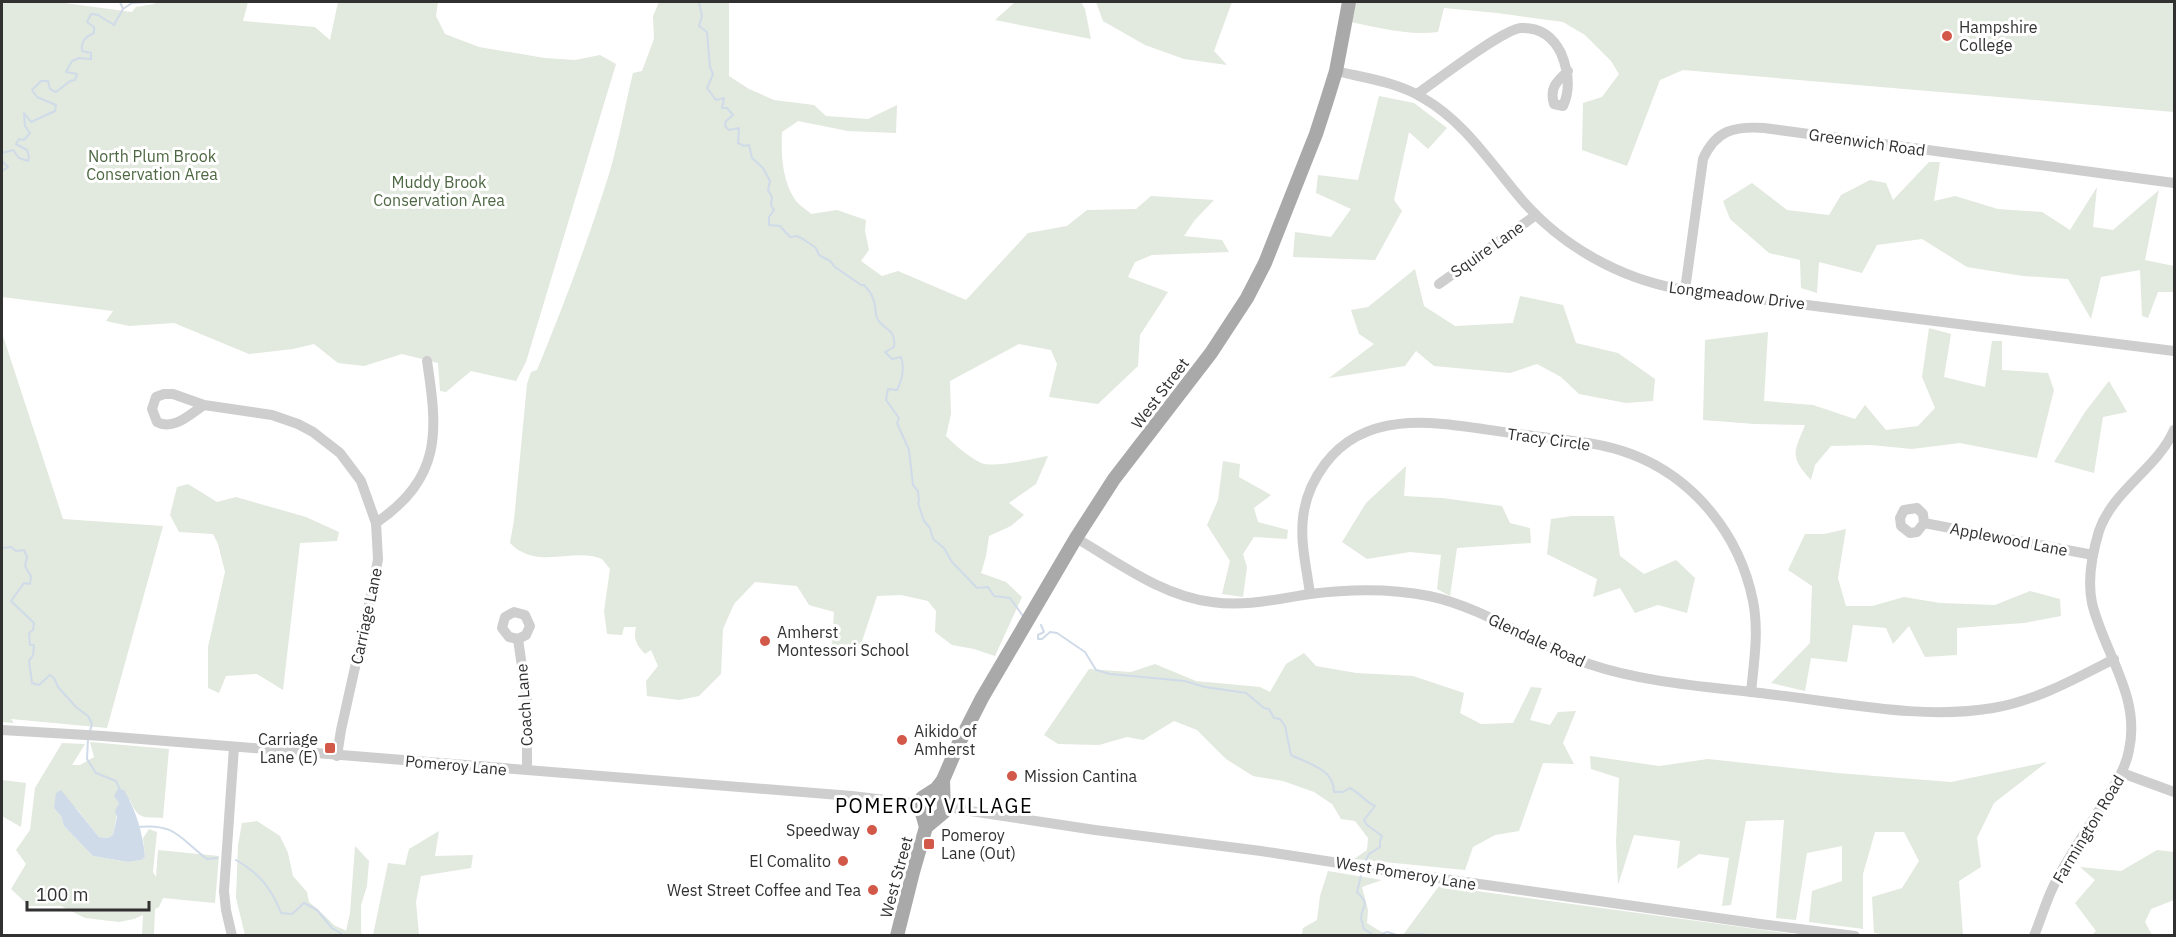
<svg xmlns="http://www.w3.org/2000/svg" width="2176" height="937" font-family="'IBM Plex Sans',sans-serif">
<rect width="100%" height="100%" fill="#fff"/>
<g fill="#e2e9de">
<path d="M2,2h55l75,10 4,-5 18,-3 2,-2h92l-5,19 72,6 15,13 8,-38h100l-2,14 9,18 34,13 66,11 30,2 25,-5 16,9 -90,298 -10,19 -45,-10 -25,21 -6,-1 -2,-28 -36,-9 -38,12 -26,-3 -24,-19 -21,5 -44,5 -75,-31 -45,3 -23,-5 7,-10 -111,-14z"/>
<path d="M659,2h70v74l20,13 25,11 40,5 12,11 42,3 29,-14 -1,28 -48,-2 -50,-10 -16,11c-1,21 0,47 12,66 3,6 12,11 17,16l26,-4 29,10 -1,11 4,19 -8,11 21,15 16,-5 68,29 62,-67 39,-7 20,-16 49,-1 15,-13 63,4 -20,21 -10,15 38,4 7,12 -77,3 -17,7 -7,15 40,15 -28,43 -2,31 -40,38 -49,-7 8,-33 -6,-14 -32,-6 -69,37 1,33 -5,22c9,9 23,21 35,27 14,5 51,-4 67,-7l-12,28 -27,19 15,12 -13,11 -22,10 -3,20 -5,17 25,9 16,15 -27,59 -21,-7 -22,-4 -17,-13 1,-21 -8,-10 -27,-6 -24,1 -17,51 -28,-2 2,-33 -25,-7 -12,-19 -42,-4 -21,22 -11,25 -2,45 -22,22 -20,4 -32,-4 -1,-15 12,-15 -7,-16 -6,4c-8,-9 -12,-14 -9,-27h-12l-2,8 -15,-1 -3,-23 6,-42 -8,-10c-29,-12 -65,12 -92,-16l4,-23 13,-136 4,-12 6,-2c27,-65 52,-132 73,-199 9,-32 15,-65 23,-98l9,-2 12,-32 -1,-23z"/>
<path d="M1015,2h66l4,7 6,30 -96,-19z"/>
<path d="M1096,2h136l-18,49 13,14 -43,-6 -39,-14 -42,-24z"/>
<path d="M1349,2h825v110l-491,-42 -23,10 -33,86 -45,-16 1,-47 19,-6 17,-23 -8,-13 -26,-26 -22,-13 -66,-9 -53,-5 -6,24c-31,4 -62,-5 -92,-11z"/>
<path d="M1379,96l35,7 33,25 -19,21 -19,-17 -15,68 8,11 -27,49 -82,-3 2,-25 36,5 20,-28 -35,-16 2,-18 40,5z"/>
<path d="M1929,162h11l-6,39 21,-5 43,13 44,3 28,18 27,-43 -4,40 20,3 46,-40 -14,70 29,6v26h-16l-10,26 -6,-2 -2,-46 -39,7 -10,42 -23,-40 -45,-3 -56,-9 -45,-28 -45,6 -15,28 -43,-11 -2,31 -16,-5 -1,-28 -31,-7 -39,-34 -7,-18 29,-18 35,27 42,5 12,-20 29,-15 16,3 7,17z"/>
<path d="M1415,269l9,37 31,20 58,-3 7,-27 43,9 13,38 42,10 37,26 -2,22 -27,2 -47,-9 -18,-17 -24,-13 -27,9 -76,-7 -18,-15 -11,15 -76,12 45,-34 -15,-10 -8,-24 17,-3z"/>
<path d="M1929,328l22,6 -7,43 41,10 7,-46h10v29l46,3 6,17 -17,68 -77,-15 -48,6 -41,-4 -40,1 -16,19 -4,15c-23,-24 -16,-29 -6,-55l-50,-1 -52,-4 2,-80 63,-8 -4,69 49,4 42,14 10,-14 21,25 32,-4 17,-18 -13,-31z"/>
<path d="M2,333l61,186 100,7 -56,202 -96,-9 3,4 -12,-1z"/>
<path d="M2109,381l18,31 -24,5 -9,56 -40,-11 31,-50z"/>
<path d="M1223,461l17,3 -1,13 32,18 -17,13 4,14 30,8 -1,9 -33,-2 -11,17 4,13 -4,30 -21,-3 8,-33 -23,-36 11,-25z"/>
<path d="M1406,466l-2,30 38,2 60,8 8,17 20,5 1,15 -74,5 -7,48 -13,-7 4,-34 -31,-3 -43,7 -25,-17 24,-39z"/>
<path d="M188,484l29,18 19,-5 70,20 33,15 -2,9 -37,2 -17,147 -26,-16 -31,2 -7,17 -11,-5v-41l17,-75 -7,-28 -5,-10 -34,-2 -9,-17 7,-28z"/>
<path d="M1572,516h42l6,40 24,18 32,-14 19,18 -8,35 -29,-8 -23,8 -15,-25 -27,9 4,-18 -50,-25 4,-35z"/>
<path d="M1846,529l-8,49 8,28h26l32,-9 36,6 55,2 35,-14 30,8 1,17 -37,7 -67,5v27l-32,2 -16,-31 -16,18 -7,-16 -33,-3 -6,37 -36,-4 -6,33 -34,-8 39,-40 2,-57 -24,-16 17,-36h19z"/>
<path d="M1304,653l12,13 40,7 57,3 51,17 -4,20 21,11 32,-1 18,-36 11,1 -12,32 20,5 8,-13 18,-1 -13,32 11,21 -31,-1 -24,68 -24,4 -22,12 -8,23 -111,-11 13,-9 1,-12 -13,-17 -14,-2 -9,-15 -18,-12 -31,-11 -30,-5 -27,-17 -29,-29 -23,-9 -31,19 -16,-3 -28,8 -41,-1 -14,-9 45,-66 42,3 24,-8 41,17 64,6 10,5 16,-28z"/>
<path d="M90,742l79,7 -6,69c-20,-1 -25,2 -33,-18l-11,3 -6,32 -5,3 -9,-1 -23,-29 -21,1 6,7 3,10 29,30 34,6 14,-2 4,-3 -2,-19 6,-9 8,3 -4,40 3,5 2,-27 61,6 -4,47 -52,-5 -4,9 -4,2 -1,26h-12l1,-20 -9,4 -15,3 -34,-4 -24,-12h-32l-18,-17 15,-25 -10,-14 14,-20 5,-42 27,-45 23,1 -13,21h8l14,-8z"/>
<path d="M1590,756l69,10 49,-7 129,14 114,9 96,-20 -53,41 -17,35 4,29 -22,14 4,54 -66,1 -23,-3 -2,-36 30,-9 17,-27 -15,-29h-29l-12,42v55l-54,-7 3,-31 30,-10v-35l-35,7 -11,67 -20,-2 8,-98 -38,1 -15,84 -9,1 7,-48 -30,-4 -22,15 3,-28 -46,-6 -16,50 -2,-43 3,-64 -28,-9z"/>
<path d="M2,780l24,3 -5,44 -19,-11z"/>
<path d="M257,821l23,15 8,17 5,23 14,16 2,10c9,7 16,14 24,22 3,3 9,4 13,7l4,-18 5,-67 14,15 -2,25 -6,19v28l3,2h-119l-9,-37 2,-53 4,-22z"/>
<path d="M439,831l-4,25 38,-1 -2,13 -50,8 -5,26 3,33h-46l15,-72 17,2 4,-16z"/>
<path d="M2157,850l17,2v48l-23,9 -6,13 7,13h-60l4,-4 -21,-28 20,-23 -15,-13 41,4z"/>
<path d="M1328,871l54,9 -20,7 6,23 -1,13 16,10 -1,2h-80l1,-7 14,-8 3,-24z"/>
<path d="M1439,886l362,49h-398z"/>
</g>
<path fill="#d0dbe9" d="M118,789l6,1c12,20 19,44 21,67l-4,3 -13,2 -35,-6 -29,-30 -3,-10 -7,-8 2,-15 5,-3 38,47 9,1 5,-3 4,-18 -2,-6 4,-8 -5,-7z"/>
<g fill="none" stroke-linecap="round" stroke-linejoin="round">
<g stroke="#d0dbe9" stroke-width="2">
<path d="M699,2l3,14 -3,10 8,6 3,35 3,7 -6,14 9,12 8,-2 -2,10h5l6,7 -7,6 -1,5 4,4 10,-2 -1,15 6,3 5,-1 3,13 11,10 7,13 -2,9 4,7 -1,8 3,5 -5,7v8l11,1 10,11 7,-1 6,3 13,9 3,7 11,6 5,6 26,18h3c6,6 10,13 11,21 1,6 0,9 3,14 7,11 18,8 16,27l-9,5 7,7 9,-2c4,11 1,23 -4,33l-9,-1 -2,11 13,18 -2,5 12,27 4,35 5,6 1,10 -1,2 6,18 6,7 3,11 11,9 8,14 25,26 11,-1 6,9 16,2 13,18"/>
<path d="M123,9l9,-6 16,-1"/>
<path d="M2,153l11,-3 6,8 9,3 1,-4 -2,-7 -11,-6 3,-5 5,1 6,-7 -5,-7 -1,-13 7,9 24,-11 1,-6 -19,-8 -5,-7 9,-9h7l2,8 6,3 14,-11 5,-1 2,-6 -11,-2 6,-11 7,-3 12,1v-6l-9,-2c-1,-10 3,-14 12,-18v-6l-7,-5 4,-8 7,1 16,10 9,-16 -3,-7"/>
<path d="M2,161l6,6 -6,4"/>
<path d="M2,548l9,-1 5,4 8,-1 3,7 -2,9 6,10 -1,8 -6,-1 -13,18 23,22 -1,7 -4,3 1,12h4l-1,10 -4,6 3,22 7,2 11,-10 4,3 4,9 18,20 12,9 4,8 -2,7"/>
<path d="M1041,625l3,7 -6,3v4h4l8,-7 7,1 28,19 11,18 14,4 75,7 20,6 41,6 18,15 5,1 5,9 6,1 5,7 6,29c18,9 43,14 43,37h9l7,-4c10,5 15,14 25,18l-11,14 3,5 15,11 -2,5v6l-11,7 -3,6"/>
<path d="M88,739l-1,20 9,14 20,8 4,9"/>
<path d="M137,827c39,-4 42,11 70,32l10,-1"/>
<path d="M236,860c23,13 36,29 45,53l11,1 12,-11 13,7 15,18 13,8"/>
<path d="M1361,876l-4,16c15,15 4,12 4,27 1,3 2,6 3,10l11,7"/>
<path d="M1377,936l10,-4 10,3 25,-1 10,2"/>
</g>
<g stroke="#cecece" stroke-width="10">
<path d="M1336,71c29,7 61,11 87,27 42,24 68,66 99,102 40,46 97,78 157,89l495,62"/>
<path d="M1417,94c19,-13 86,-65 104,-66 19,-1 32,9 40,25 7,17 10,36 2,53l-9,-2c-5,-16 3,-23 14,-33"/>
<path d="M1439,284l97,-69"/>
<path d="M1685,290l18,-131c13,-29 31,-33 61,-31l410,55"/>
<path d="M204,405c-14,9 -30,26 -47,17l-5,-13 4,-12 8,-3h9l31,11 68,10 26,9 15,8 27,21 21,28 15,42 2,36 -4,23 -33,148 -4,26"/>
<path d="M376,523c66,-46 62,-90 51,-162"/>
<path d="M1924,523l-1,-9 -6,-6 -13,2 -4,8 1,8 9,7 7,-1 7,-9 169,32"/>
<path d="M1076,538c43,25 86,58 136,64 33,5 65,-3 98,-8 39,-5 79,-6 119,2 57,12 105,49 160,68 59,20 126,23 187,31 71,8 146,25 217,13 42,-7 82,-29 121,-49"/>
<path d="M1310,594c-3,-24 -10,-51 -7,-76 2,-20 10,-38 22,-54 45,-60 123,-39 186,-31 39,6 83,7 120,21 64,24 109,82 122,147 6,30 1,61 -2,91"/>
<path d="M518,639l-9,-2 -7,-9 3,-11 9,-5 11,3 5,11 -4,9 -8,4 9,62v69"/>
<path d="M2,730l101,6 749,60 58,7 11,8"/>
<path d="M2122,773l52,19"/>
<path d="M944,800l13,9 138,21 166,21 162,25 337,48 95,12"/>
<path d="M232,936l-6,-26 -2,-19 10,-144"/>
<path d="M2034,936c7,-17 12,-35 20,-51 15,-30 35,-58 52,-86 9,-15 20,-31 23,-49 12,-54 -25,-97 -37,-147 -5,-24 0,-49 7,-72 14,-41 58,-62 75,-101"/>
</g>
<g stroke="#a9a9a9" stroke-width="14">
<path d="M926,827l18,-15 -1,-32"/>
<path d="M897,936l16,-64 13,-45 -6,-21 2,-8 14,-9 7,-9 15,-35 24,-47 94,-160 38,-59 97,-126 36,-55 18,-35 51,-129 11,-34 9,-29 13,-69"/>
</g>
</g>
<g fill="#d25949" stroke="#fff" stroke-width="2">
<circle cx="1947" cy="36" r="6"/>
<circle cx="765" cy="641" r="6"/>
<circle cx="902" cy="740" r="6"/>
<rect x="324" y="742" width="12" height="12" rx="3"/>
<circle cx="1012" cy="776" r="6"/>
<circle cx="872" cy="830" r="6"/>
<rect x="923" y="838" width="12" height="12" rx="3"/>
<circle cx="843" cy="861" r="6"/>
<circle cx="873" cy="890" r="6"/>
</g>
<g text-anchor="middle" stroke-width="6" stroke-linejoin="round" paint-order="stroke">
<g font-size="16" fill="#313131" stroke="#fff" text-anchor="start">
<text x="1959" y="33">Hampshire<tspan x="1959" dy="18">College</tspan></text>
<text x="777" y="638">Amherst<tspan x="777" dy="18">Montessori School</tspan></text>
<text x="914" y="737">Aikido of<tspan x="914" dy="18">Amherst</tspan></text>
<text x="318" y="745" text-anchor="end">Carriage<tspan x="318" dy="18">Lane (E)</tspan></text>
<text x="1024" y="782">Mission Cantina</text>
<text x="860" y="836" text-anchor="end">Speedway</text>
<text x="941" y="841">Pomeroy<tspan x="941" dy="18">Lane (Out)</tspan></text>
<text x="831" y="867" text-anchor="end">El Comalito</text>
<text x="861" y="896" text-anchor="end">West Street Coffee and Tea</text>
</g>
<g font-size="16" fill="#313131" stroke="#fff">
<text transform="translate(1867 142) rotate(8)" y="6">Greenwich Road</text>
<text transform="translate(1487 249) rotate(-35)" y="6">Squire Lane</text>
<text transform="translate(1737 295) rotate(7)" y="6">Longmeadow Drive</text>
<text transform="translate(1160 393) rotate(-53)" y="6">West Street</text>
<text transform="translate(1549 439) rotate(8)" y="6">Tracy Circle</text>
<text transform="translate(2009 539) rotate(11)" y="6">Applewood Lane</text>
<text transform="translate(366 616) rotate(-78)" y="6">Carriage Lane</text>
<text transform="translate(1537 640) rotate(25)" y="6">Glendale Road</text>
<text transform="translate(524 705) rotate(-94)" y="6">Coach Lane</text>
<text transform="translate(456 765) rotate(5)" y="6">Pomeroy Lane</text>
<text transform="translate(2088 829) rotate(-59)" y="6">Farmington Road</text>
<text transform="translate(1406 873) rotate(9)" y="6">West Pomeroy Lane</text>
<text transform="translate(896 877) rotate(-75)" y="6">West Street</text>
</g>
<g font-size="16" fill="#4d6843" stroke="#fff">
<text x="152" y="162">North Plum Brook<tspan x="152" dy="18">Conservation Area</tspan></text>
<text x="439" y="188">Muddy Brook<tspan x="439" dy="18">Conservation Area</tspan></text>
</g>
<g font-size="20" letter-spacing="1.5" fill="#000" stroke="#fff">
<text x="934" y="813">POMEROY VILLAGE</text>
</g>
</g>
<rect width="2176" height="937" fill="none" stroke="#313131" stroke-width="6"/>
<path d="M27 901v9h122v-9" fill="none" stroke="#313131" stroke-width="3"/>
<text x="36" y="901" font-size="18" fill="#313131" stroke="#ffffff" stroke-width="4.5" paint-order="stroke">100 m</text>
</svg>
